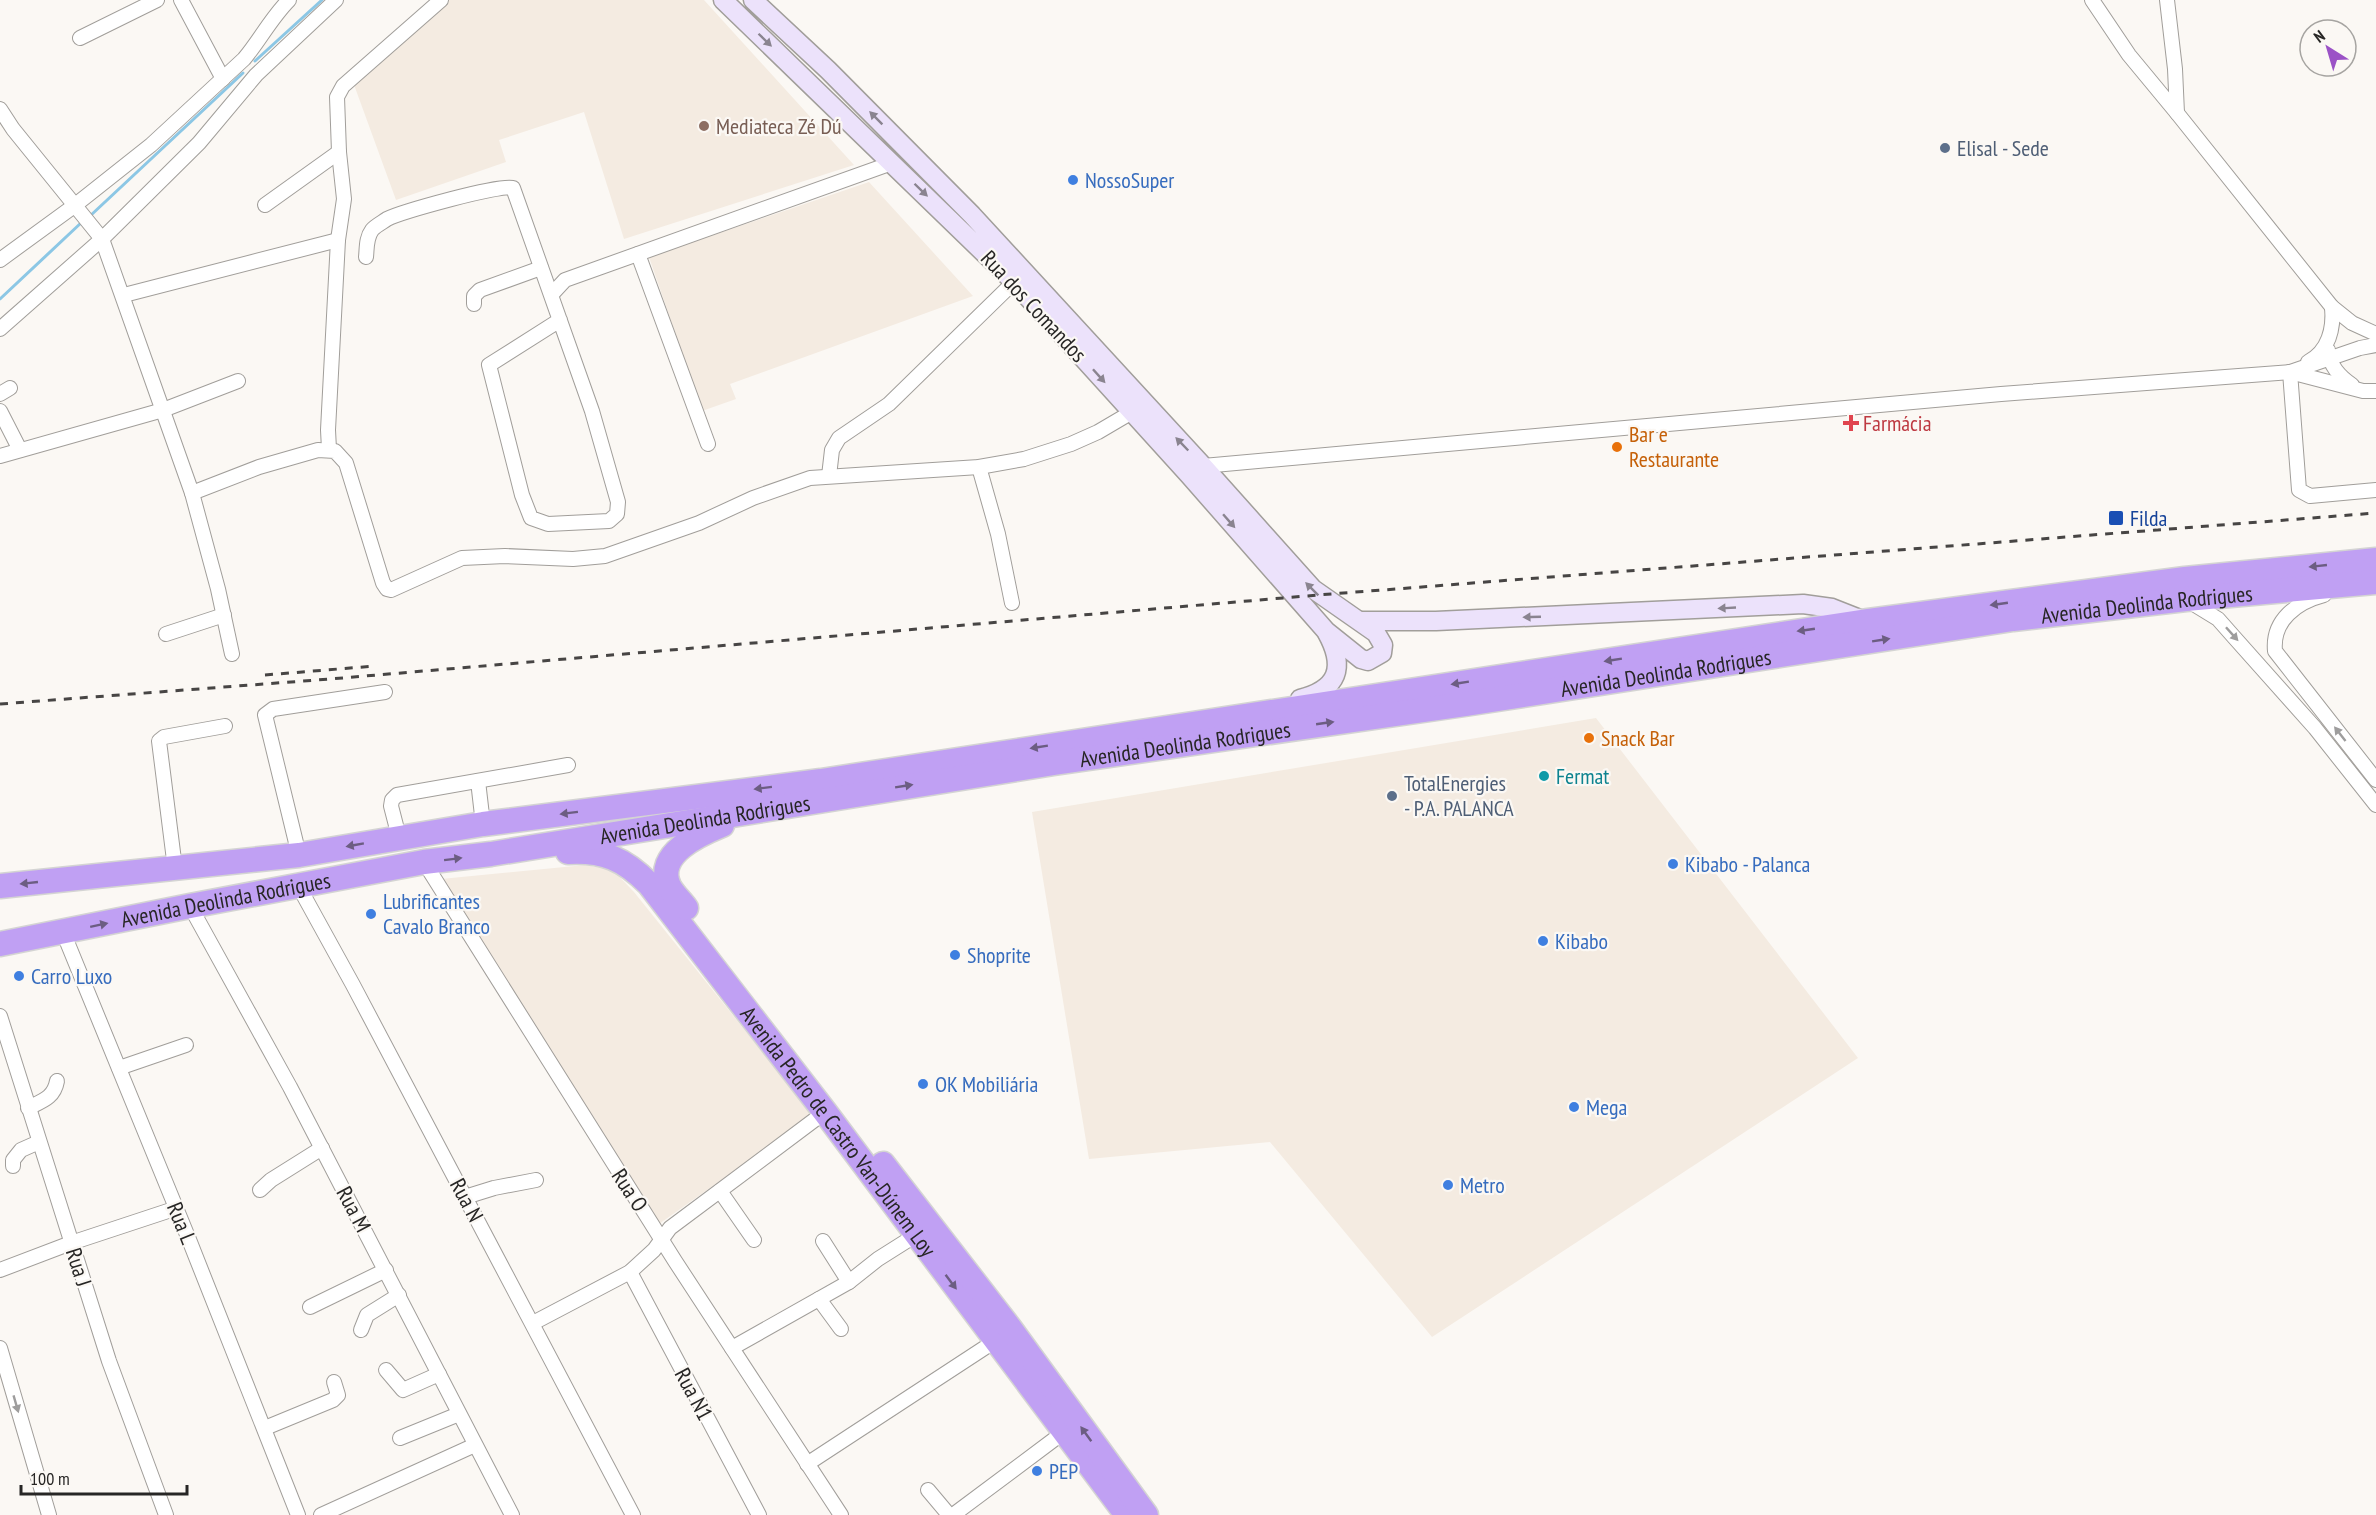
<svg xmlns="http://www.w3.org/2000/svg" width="2376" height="1515" font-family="'PT Sans Narrow',sans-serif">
<rect width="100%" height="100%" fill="#fbf8f4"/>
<g fill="#f4ebe1">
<path d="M446,0h258l150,165 -230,74 -40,-127 -85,28 7,22 -110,38 -43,-118z"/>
<path d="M869,182l104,114 -243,88 6,15 -34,12 -53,-154z"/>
<path d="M1596,718l262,340 -426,279 -162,-195 -181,17 -57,-347z"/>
<path d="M585,865l28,5 21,22 179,223 -154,109 -218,-345z"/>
</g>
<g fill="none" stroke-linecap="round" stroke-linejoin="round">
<g stroke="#8cc7e5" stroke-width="3">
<path d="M255,61l67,-61"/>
<path d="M90,216l153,-143"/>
<path d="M0,299l82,-77"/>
</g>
<g stroke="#a19e9a" stroke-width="16">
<g id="street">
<path d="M181,0l42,79"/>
<path d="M2092,0l37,55 48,58 155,194 20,16 24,11"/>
<path d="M2167,0l8,69 2,44"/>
<path d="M80,38l77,-38"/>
<path d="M0,109l13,20 89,110 90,254 26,96 14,65"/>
<path d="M265,205l74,-53"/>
<path d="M638,254l70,190"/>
<path d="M366,257c1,-9 0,-19 6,-27 3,-4 11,-8 15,-11 14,-7 116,-36 126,-31l79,223 26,91 -1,12 -8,7 -61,3 -17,-6 -9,-23 -33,-130 71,-45"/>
<path d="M0,260l74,-54 77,-61 93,-86c16,-19 27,-41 45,-59"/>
<path d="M552,294l13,-14 327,-117"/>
<path d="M124,295l214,-55"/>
<path d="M474,304v-8l6,-6 61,-22"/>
<path d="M0,329l102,-90 97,-96 57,-68 80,-75"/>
<path d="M2328,350c2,16 11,26 24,35"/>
<path d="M2308,362c21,-11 26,-34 24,-55"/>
<path d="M2290,372l9,118 11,6 66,-6"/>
<path d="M2290,372l73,19h13"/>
<path d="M0,394l10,-6"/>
<path d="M0,411l20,39"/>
<path d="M329,449l-1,-19 10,-190 6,-41 -5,-47 -2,-55 6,-11 98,-86"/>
<path d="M0,456l163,-46 75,-29"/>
<path d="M1203,466l798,-72 289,-22 70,-24 16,-3"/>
<path d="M979,467l19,67 14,69"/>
<path d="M829,476l3,-26 7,-12 50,-34 125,-122"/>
<path d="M192,493l67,-26 59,-17 17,1 11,12 37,120 4,6 4,1 71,-32 43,-2 68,3 32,-3 94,-33 54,-25 57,-20 169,-11 45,-8 47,-15 27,-12 34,-20"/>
<path d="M2324,595c-27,7 -52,25 -49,56l101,129"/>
<path d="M2187,600l31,19 15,17 82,92 61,77"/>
<path d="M166,634l58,-19"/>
<path d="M478,781l5,43"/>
<path d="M399,837l-8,-31 1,-6 5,-5 171,-30"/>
<path d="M299,855l-34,-140 8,-6 112,-17"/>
<path d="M424,862l251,399 166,254"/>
<path d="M175,868l-16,-127 5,-4 61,-11"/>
<path d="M299,887l54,98 280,530"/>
<path d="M190,906l100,181 222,428"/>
<path d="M63,932l125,305 110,278"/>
<path d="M0,1016l109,345 57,154"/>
<path d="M119,1068l67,-23"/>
<path d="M28,1108c14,-7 26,-10 29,-27"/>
<path d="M13,1166v-6l8,-10 18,-8"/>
<path d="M260,1190l11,-10 51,-32"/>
<path d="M720,1191l34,49"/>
<path d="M465,1197l29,-9 42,-8"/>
<path d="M823,1241l26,41"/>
<path d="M0,1270l71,-27 106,-35"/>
<path d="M630,1272l129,243"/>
<path d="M819,1299l22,30"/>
<path d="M310,1307l76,-37"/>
<path d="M533,1323l97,-51 24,-22 16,-22 155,-116"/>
<path d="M361,1330l6,-15 32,-20"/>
<path d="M0,1348l49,167"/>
<path d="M732,1348l117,-66 29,-23 38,-24"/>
<path d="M386,1370l17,20 36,-16"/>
<path d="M265,1428l68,-28 5,-5 -4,-13"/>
<path d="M400,1438l59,-24"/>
<path d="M807,1464l188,-123"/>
<path d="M928,1490l21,25"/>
<path d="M321,1515l154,-70"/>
<path d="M953,1515l111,-83"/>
</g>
</g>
<g stroke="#a19e9a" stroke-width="21">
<g id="secondary">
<path d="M723,0l291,282 175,193 137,156 35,28 7,2 14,-8 1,-8 -7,-12 -63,-44 -110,-123 -231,-251 -144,-145 -75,-70"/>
<path d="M1361,621h75l367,-17 29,4 33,13"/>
<path d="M1300,699c38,-10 46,-31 27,-66"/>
</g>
</g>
<g stroke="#d4d4d3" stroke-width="27">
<g id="highway">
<path id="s1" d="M568,852c36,-2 56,7 81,32l176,228 302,403"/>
<path d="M0,886l299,-31 184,-31 338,-43 1046,-160 318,-42 191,-19"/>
<path d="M686,908c-5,-7 -13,-14 -17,-22 -15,-32 31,-52 53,-61"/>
<path id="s2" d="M0,944l190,-38 234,-44 67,-8 563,-91 411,-59 548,-85 173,-20 190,-17"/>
<path d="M883,1164l126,163 137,188"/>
</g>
</g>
<use href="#street" stroke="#fff" stroke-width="14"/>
<use href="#secondary" stroke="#ece2fb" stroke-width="18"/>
<use href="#highway" stroke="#c0a0f3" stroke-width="24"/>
<g stroke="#474544" stroke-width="3" stroke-dasharray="8 8" stroke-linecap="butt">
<path d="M265,675l110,-9"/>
<path d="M0,704l330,-25 988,-84 1058,-82"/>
</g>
</g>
<defs><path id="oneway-solid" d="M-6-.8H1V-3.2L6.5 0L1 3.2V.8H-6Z" transform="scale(1.5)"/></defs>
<g fill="#8a8490">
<use href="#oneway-solid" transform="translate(765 40) rotate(44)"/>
<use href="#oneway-solid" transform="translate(876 118) rotate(-135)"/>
<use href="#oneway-solid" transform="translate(921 190) rotate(44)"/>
<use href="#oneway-solid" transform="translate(1099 376) rotate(48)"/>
<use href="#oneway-solid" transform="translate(1182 444) rotate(-134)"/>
<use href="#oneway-solid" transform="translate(1229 521) rotate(49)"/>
<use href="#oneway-solid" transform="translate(1312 589) rotate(-135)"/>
<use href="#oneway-solid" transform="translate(1727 608) rotate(177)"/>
<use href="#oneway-solid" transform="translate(1532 617) rotate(178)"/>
</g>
<g fill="#6c5d82">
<use href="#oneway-solid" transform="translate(2318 566) rotate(174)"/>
<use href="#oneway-solid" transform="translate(1999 604) rotate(172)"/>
<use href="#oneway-solid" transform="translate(1806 630) rotate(172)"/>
<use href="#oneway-solid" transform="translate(1881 640) rotate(-9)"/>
<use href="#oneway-solid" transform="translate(1613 660) rotate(171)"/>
<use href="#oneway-solid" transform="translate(1460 683) rotate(171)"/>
<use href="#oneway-solid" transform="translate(1325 723) rotate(-8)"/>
<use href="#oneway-solid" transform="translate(1039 747) rotate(171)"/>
<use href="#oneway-solid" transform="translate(904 786) rotate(-9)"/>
<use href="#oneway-solid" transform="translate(763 788) rotate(173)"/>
<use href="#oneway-solid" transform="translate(569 813) rotate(173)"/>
<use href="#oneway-solid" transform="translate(355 845) rotate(170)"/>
<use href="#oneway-solid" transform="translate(453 859) rotate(-7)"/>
<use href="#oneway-solid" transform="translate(29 883) rotate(174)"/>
<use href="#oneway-solid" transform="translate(99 925) rotate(-12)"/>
<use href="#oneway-solid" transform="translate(951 1282) rotate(53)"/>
<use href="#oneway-solid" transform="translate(1086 1434) rotate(-126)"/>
</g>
<g fill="#9e9d9d">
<use href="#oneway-solid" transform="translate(2232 634) rotate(48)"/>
<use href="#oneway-solid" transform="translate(2340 734) rotate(-128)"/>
<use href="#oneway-solid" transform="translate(16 1404) rotate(74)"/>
</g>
<circle fill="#8d6e63" stroke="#fbf8f4" stroke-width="2" cx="704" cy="126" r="6"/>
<g fill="#5c6f8a" stroke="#fbf8f4" stroke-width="2">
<circle cx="1945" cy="148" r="6"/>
<circle cx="1392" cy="796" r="6"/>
</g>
<g fill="#3f7fe0" stroke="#fbf8f4" stroke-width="2">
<circle cx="1073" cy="180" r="6"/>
<circle cx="1673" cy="864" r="6"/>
<circle cx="371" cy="914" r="6"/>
<circle cx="1543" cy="941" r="6"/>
<circle cx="955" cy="955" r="6"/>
<circle cx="19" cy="976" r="6"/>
<circle cx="923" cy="1084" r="6"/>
<circle cx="1574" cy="1107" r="6"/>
<circle cx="1448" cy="1185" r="6"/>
<circle cx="1037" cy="1471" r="6"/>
</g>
<path fill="#e0444e" stroke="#fbf8f4" stroke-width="2" d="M1848 414h6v6h6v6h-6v6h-6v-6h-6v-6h6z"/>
<g fill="#e8710a" stroke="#fbf8f4" stroke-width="2">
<circle cx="1617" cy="447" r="6"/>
<circle cx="1589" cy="738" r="6"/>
</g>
<rect fill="#1a4fb4" stroke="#fbf8f4" stroke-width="2" x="2108" y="510" width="16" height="16" rx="3"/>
<circle fill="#0f9aa8" stroke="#fbf8f4" stroke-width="2" cx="1544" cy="776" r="6"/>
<g text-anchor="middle" stroke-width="4.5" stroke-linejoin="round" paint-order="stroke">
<g font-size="22" fill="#785e54" stroke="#fbf8f4" text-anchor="start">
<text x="716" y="134">Mediateca Zé Dú</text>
</g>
<g font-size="22" fill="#4e5e75" stroke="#fbf8f4" text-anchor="start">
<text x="1957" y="156">Elisal - Sede</text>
<text x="1404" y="791">TotalEnergies<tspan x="1404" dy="25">- P.A. PALANCA</tspan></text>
</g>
<g font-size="22" fill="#366cbe" stroke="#fbf8f4" text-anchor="start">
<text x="1085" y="188">NossoSuper</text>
<text x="1685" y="872">Kibabo - Palanca</text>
<text x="383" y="909">Lubrificantes<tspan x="383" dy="25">Cavalo Branco</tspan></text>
<text x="1555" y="949">Kibabo</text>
<text x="967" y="963">Shoprite</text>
<text x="31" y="984">Carro Luxo</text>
<text x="935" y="1092">OK Mobiliária</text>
<text x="1586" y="1115">Mega</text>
<text x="1460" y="1193">Metro</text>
<text x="1049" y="1479">PEP</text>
</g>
<g font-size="22" fill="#272625" stroke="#fbf8f4">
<text transform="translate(1034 306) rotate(47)" y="8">Rua dos Comandos</text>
<text dy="8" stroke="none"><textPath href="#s2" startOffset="2174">Avenida Deolinda Rodrigues</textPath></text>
<text dy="8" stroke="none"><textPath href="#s2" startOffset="1688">Avenida Deolinda Rodrigues</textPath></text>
<text dy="8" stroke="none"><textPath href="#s2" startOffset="1202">Avenida Deolinda Rodrigues</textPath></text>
<text dy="8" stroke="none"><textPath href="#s2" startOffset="716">Avenida Deolinda Rodrigues</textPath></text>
<text dy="8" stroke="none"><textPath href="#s2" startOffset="230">Avenida Deolinda Rodrigues</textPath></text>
<text dy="8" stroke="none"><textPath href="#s1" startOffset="402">Avenida Pedro de Castro Van-Dúnem Loy</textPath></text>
<text transform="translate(630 1190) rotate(57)" y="8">Rua O</text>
<text transform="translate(467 1200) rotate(62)" y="8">Rua N</text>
<text transform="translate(354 1209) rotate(62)" y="8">Rua M</text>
<text transform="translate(182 1223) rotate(68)" y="8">Rua L</text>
<text transform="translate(79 1267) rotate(72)" y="8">Rua J</text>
<text transform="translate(694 1394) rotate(62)" y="8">Rua N1</text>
</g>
<g font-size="22" fill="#be3a42" stroke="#fbf8f4" text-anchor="start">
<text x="1863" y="431">Farmácia</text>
</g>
<g font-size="22" fill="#c56008" stroke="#fbf8f4" text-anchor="start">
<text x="1629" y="442">Bar e<tspan x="1629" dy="25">Restaurante</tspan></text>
<text x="1601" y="746">Snack Bar</text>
</g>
<g font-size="22" fill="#164399" stroke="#fbf8f4" text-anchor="start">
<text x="2130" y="526">Filda</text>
</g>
<g font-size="22" fill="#0d838f" stroke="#fbf8f4" text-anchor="start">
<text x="1556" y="784">Fermat</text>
</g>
</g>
<g transform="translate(2328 48) rotate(323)"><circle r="28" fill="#fbf8f4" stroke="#a6a4a1" stroke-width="1.5"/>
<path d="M0-4.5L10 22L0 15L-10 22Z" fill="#9b52c6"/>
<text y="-9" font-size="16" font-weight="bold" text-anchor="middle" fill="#272625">N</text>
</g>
<path d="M21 1485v9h166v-9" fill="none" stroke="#272625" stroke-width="3"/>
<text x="30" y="1485" font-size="18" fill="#272625" stroke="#fbf8f4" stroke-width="4.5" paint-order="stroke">100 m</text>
</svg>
